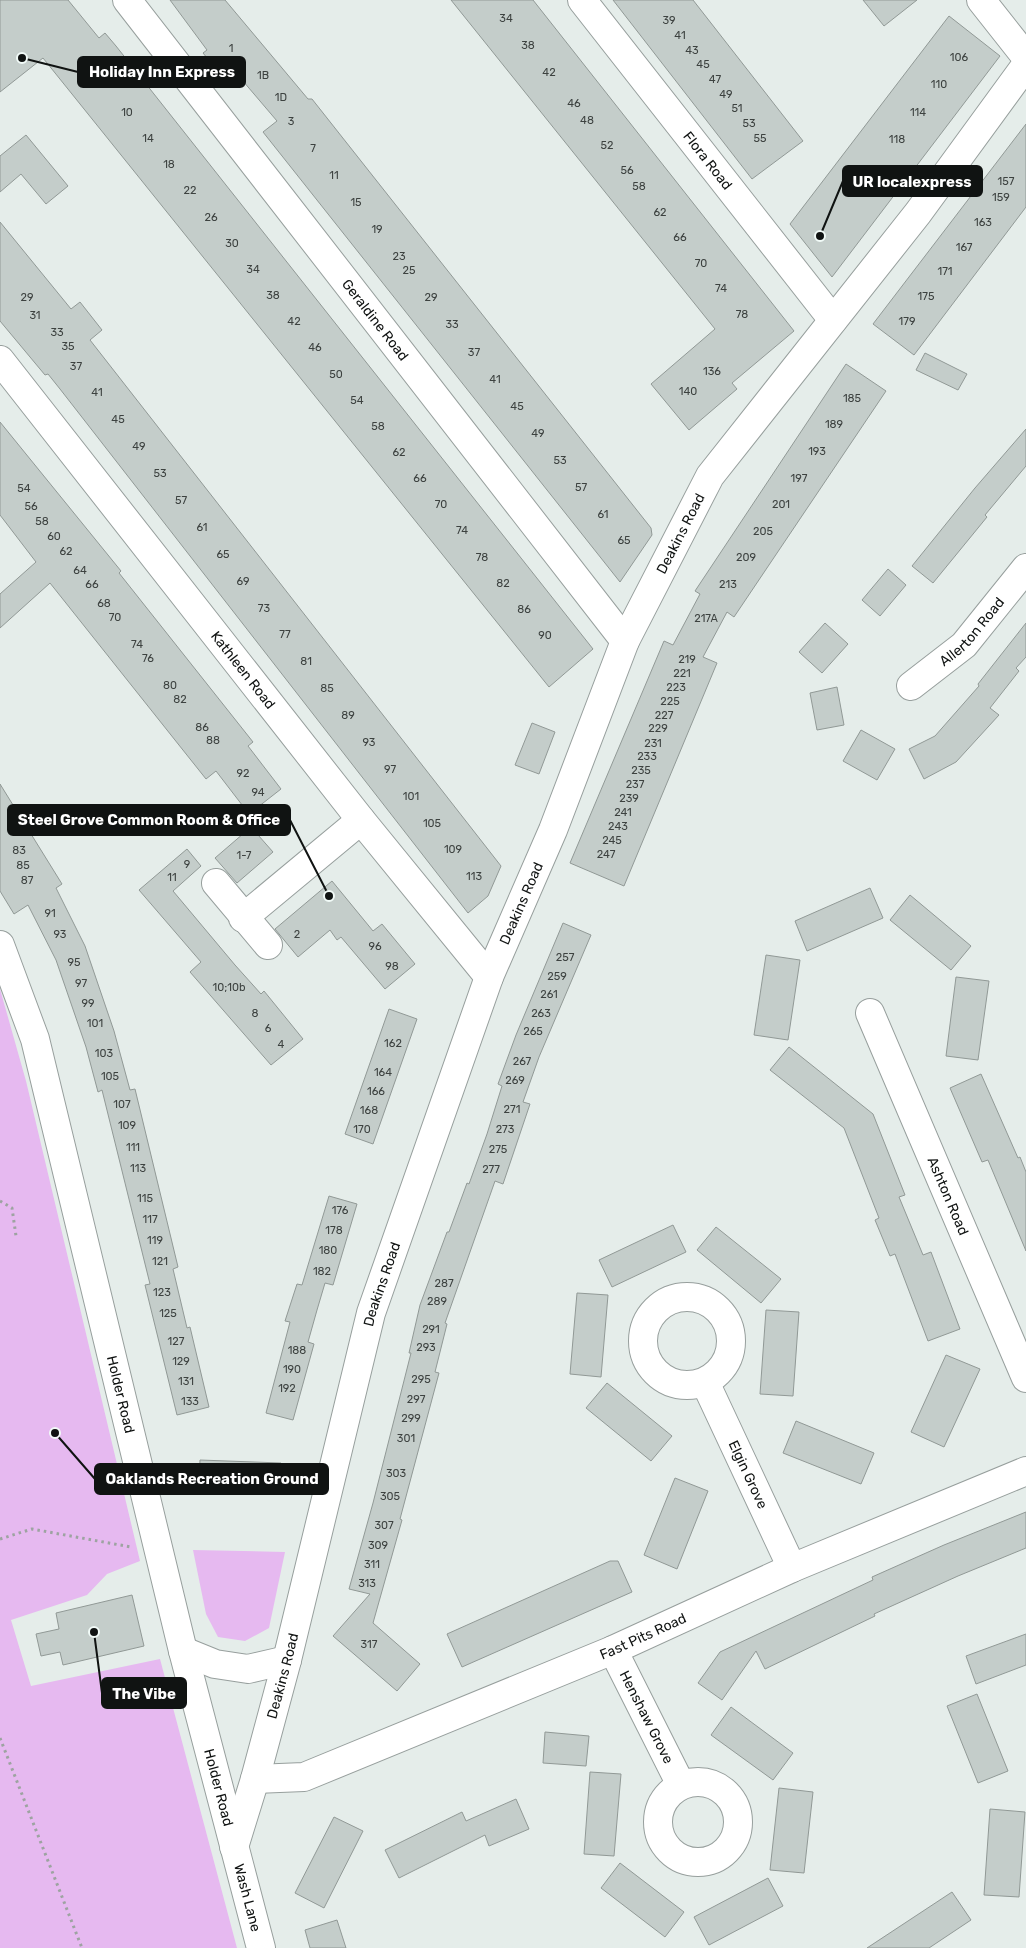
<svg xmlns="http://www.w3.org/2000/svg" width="1026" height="1948" font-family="Rubik,sans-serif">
<rect width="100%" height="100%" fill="#e5edea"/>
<g fill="#e6b9f0">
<path d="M0,989l26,92 114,480 -33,13 -20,21 -76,25 20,66 129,-27 77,289h-237z"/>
<path d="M193,1550l92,2 -16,76 -24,13 -27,-4 -12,-23z"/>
</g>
<g fill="#c4cdca" stroke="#919996">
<path d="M0,0h68l31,38 6,-5 11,13 477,603 -44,38 -506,-629 -43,34z"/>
<path d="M170,0h55l83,99h4l339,429 1,7 -32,47 -357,-450 14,-11 -46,-54 -10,8 -18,-22 4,-3z"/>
<path d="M451,0h82l261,331 -62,52 5,6 -48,41 -38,-46 64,-55z"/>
<path d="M613,0h80l110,141 -51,38z"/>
<path d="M863,0h54l-33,26z"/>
<path d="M949,16l51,40 -168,221 -42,-53z"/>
<path d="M1026,124v83l-112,148 -41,-31z"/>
<path d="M26,135l42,51 -22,18 -25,-30 -21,18v-36z"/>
<path d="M0,222l71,87 9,-7 22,28 -12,10 411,526 -13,30 -20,17 -408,-524 -12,-15 -3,1 -45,-54z"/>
<path d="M925,353l42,21 -9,16 -42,-20z"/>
<path d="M846,364l40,27 -152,226 -7,-5 -24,45 14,6 -93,223 -54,-23 94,-222 9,4 27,-51 -5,-3z"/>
<path d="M0,422l121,149 -2,2 134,169 -5,4 33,43 -32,25 -33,-43 -10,8 -156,-196 -50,45v-34l36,-32 -36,-47z"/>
<path d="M1026,429v37l-41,49 2,2 -54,66 -21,-17 63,-78z"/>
<path d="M888,569l18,16 -26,31 -18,-16z"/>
<path d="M825,623l23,21 -26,29 -23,-21z"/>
<path d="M1026,623v34l-10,11 3,3 -29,37 9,7 -43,47 -32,17 -15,-30 26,-13 44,-50 -1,-2z"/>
<path d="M837,687l7,38 -27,5 -7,-37z"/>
<path d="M532,723l23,9 -16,42 -24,-9z"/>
<path d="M861,730l34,19 -18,31 -34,-19z"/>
<path d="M0,784l62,100 -6,4 29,58 29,85 16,59 5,-1 43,178 -5,2 14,59 3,-1 19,80 -32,8 -32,-130 5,-1 -48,-194 -4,2 -12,-45 -30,-87 -28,-55 -14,9 -14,-23z"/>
<path d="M251,827l22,25 -36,31 -22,-25z"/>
<path d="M187,849l14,17 -28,25 62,74 26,29 3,-3 39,48 -32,26 -81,-93 11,-10 -62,-72z"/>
<path d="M332,881l41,50 9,-7 33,40 -30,25 -44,-52 -4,3 -7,-10 -32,27 -23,-28z"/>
<path d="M870,888l13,30 -76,33 -12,-30z"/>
<path d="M910,895l61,51 -20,24 -61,-50z"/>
<path d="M563,923l28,12 -52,122 -16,45 7,2 -27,80 -8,-3 -50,142 2,1 -12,48 4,1 -39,146 2,1 -29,103 47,41 -23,27 -64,-55 37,-42 -21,-5 24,-86 38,-150h-2l11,-48 27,-73h2l18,-49 2,1 18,-50 15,-48 -4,-2 18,-49z"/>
<path d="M766,955l34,5 -12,80 -34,-5z"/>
<path d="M956,977l33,4 -11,79 -32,-4z"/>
<path d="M389,1009l28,10 -44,125 -28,-10z"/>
<path d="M789,1047l84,67 32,81 -6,2 24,58 8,-3 29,77 -32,12 -33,-87 -5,2 -15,-36 4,-2 -35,-90 -74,-58z"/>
<path d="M981,1074l37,84 2,-1 6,15v79l-38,-91 -6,2 -32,-74z"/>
<path d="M329,1196l28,8 -24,81 -8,-2 -8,27 -9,32 6,2 -21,76 -27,-7 24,-91 -5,-1 12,-37 5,1z"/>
<path d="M673,1225l13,27 -74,35 -13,-27z"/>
<path d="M716,1227l65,52 -20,24 -64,-53z"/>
<path d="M577,1293l31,2 -7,82 -31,-3z"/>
<path d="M766,1310l33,2 -6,84 -33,-2z"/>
<path d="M946,1355l34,14 -36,78 -33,-15z"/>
<path d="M607,1383l65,53 -21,25 -65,-53z"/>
<path d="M796,1421l78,32 -13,31 -78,-31z"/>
<path d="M200,1460l81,3v26l-82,-2z"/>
<path d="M675,1478l33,13 -31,78 -33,-14z"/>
<path d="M1026,1512v36l-68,28 -84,38 1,2 -110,53 -9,-18 -34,49 -24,-17 22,-31 153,-72 -1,-3 72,-32z"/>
<path d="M610,1561h8l14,31 -170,75 -15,-33z"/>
<path d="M132,1595l12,51 -81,19 -3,-13 -19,4 -5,-22 23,-5 -3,-16z"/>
<path d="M1026,1634v31l-50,19 -10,-28z"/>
<path d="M977,1694l31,77 -30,12 -31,-77z"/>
<path d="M731,1707l62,46 -20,27 -62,-45z"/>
<path d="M545,1732l44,4 -3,30 -43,-3z"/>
<path d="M590,1772l31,2 -7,82 -30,-2z"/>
<path d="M779,1788l34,4 -9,81 -34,-3z"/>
<path d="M516,1799l13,30 -40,17 -4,-11 -86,43 -14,-28 77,-38 4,9z"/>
<path d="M990,1809l35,3 -6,85 -35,-2z"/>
<path d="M334,1817l29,14 -39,77 -29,-15z"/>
<path d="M620,1863l64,49 -19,25 -64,-49z"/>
<path d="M768,1878l15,28 -74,39 -15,-28z"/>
<path d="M952,1892l19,28 -42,28h-62z"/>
<path d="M337,1920l9,28h-36l-5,-18z"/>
</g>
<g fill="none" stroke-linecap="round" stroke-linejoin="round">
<g stroke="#979f9d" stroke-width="30">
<g id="minor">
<path id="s1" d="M127,0l498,641"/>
<path id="s2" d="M582,0l251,320"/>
<path d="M981,0l45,57"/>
<path id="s3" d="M0,360l361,460 128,157"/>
<path id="s4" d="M911,686l53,-41 62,-77"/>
<path d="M216,883l52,62"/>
<path d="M243,918l118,-98"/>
<path id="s5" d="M0,945l35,94 148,612 78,297"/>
<path id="s6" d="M870,1013l156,365"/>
<circle cx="687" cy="1341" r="44"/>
<path id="s7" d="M705,1382l87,186"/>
<path id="s8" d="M613,1650l68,135"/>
<path d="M183,1651l32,13 33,5 39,-9"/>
<path id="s9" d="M255,1779l49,-2 309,-127 179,-82 234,-97"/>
<circle cx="698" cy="1822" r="40"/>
<path id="s10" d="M234,1847l21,-68 32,-119 84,-347 118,-336 64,-147 72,-189 85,-165 208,-263 108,-148"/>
</g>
</g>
<g stroke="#9da3a1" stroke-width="3" stroke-dasharray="2.5 4" stroke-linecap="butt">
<path d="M0,1201l12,7 4,28"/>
<path d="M0,1539l32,-10 99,18"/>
<path d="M0,1738l82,210"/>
</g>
<use href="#minor" stroke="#fff" stroke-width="28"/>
</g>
<g text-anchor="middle" stroke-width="4" stroke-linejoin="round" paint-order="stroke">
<g font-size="11" fill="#3d4240">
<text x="506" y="22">34</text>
<text x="669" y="24">39</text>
<text x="680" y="39">41</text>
<text x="528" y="49">38</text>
<text x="231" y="52">1</text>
<text x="692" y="54">43</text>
<text x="959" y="61">106</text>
<text x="703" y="68">45</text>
<text x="549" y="76">42</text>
<text x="263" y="79">1B</text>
<text x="715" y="83">47</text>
<text x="939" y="88">110</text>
<text x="726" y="98">49</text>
<text x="281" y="101">1D</text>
<text x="574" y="107">46</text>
<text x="737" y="112">51</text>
<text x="127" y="116">10</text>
<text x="918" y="116">114</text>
<text x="587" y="124">48</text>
<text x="291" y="125">3</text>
<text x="749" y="127">53</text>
<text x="148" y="142">14</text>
<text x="760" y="142">55</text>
<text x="897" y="143">118</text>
<text x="607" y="149">52</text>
<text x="313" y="152">7</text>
<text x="169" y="168">18</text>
<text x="627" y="174">56</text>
<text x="334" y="179">11</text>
<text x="1006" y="185">157</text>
<text x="639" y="190">58</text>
<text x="190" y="194">22</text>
<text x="1001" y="201">159</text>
<text x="356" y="206">15</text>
<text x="660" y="216">62</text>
<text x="211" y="221">26</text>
<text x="983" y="226">163</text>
<text x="377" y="233">19</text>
<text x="680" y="241">66</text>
<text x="232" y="247">30</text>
<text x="964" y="251">167</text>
<text x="399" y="260">23</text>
<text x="701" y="267">70</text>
<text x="253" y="273">34</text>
<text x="409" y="274">25</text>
<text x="945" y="275">171</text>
<text x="721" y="292">74</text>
<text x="273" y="299">38</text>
<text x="926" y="300">175</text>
<text x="27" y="301">29</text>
<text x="431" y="301">29</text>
<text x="742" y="318">78</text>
<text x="35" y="319">31</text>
<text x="294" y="325">42</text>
<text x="907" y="325">179</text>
<text x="452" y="328">33</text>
<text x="57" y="336">33</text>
<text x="68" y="350">35</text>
<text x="315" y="351">46</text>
<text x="474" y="356">37</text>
<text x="76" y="370">37</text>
<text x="712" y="375">136</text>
<text x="336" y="378">50</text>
<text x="495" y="383">41</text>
<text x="688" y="395">140</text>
<text x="97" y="396">41</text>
<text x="852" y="402">185</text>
<text x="357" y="404">54</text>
<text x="517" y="410">45</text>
<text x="118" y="423">45</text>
<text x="834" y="428">189</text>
<text x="378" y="430">58</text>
<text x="538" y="437">49</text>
<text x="139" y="450">49</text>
<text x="817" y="455">193</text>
<text x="399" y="456">62</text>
<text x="560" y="464">53</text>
<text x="160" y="477">53</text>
<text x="420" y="482">66</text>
<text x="799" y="482">197</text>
<text x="581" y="491">57</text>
<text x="24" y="492">54</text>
<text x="181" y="504">57</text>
<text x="441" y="508">70</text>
<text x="781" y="508">201</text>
<text x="31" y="510">56</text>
<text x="603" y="518">61</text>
<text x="42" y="525">58</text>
<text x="202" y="531">61</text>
<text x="462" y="534">74</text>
<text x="763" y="535">205</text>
<text x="54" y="540">60</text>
<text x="624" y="544">65</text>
<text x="66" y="555">62</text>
<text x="223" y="558">65</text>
<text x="482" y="561">78</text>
<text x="746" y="561">209</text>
<text x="80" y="574">64</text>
<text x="243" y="585">69</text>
<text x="503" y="587">82</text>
<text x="92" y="588">66</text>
<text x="728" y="588">213</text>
<text x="104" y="607">68</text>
<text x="264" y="612">73</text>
<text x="524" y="613">86</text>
<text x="115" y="621">70</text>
<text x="706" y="622">217A</text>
<text x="285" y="638">77</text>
<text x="545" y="639">90</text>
<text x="137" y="648">74</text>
<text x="148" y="662">76</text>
<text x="687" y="663">219</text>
<text x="306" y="665">81</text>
<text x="682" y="677">221</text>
<text x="170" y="689">80</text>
<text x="676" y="691">223</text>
<text x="327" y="692">85</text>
<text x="180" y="703">82</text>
<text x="670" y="705">225</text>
<text x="348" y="719">89</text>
<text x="664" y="719">227</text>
<text x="202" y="731">86</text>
<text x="658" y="732">229</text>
<text x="213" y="744">88</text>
<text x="369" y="746">93</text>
<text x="653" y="747">231</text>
<text x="647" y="760">233</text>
<text x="390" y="773">97</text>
<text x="641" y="774">235</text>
<text x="243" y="777">92</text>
<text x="635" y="788">237</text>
<text x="258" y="796">94</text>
<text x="411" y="800">101</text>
<text x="629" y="802">239</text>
<text x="623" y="816">241</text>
<text x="432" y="827">105</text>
<text x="618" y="830">243</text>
<text x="612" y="844">245</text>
<text x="453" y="853">109</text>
<text x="19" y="854">83</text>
<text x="606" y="858">247</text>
<text x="244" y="859">1-7</text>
<text x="187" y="868">9</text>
<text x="23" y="869">85</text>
<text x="474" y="880">113</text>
<text x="172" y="881">11</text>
<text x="27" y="884">87</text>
<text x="50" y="917">91</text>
<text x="60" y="938">93</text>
<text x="297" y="938">2</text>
<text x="375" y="950">96</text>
<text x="565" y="961">257</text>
<text x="74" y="966">95</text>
<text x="392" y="970">98</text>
<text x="557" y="980">259</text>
<text x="81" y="987">97</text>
<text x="229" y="991">10;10b</text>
<text x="549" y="998">261</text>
<text x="88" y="1007">99</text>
<text x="255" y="1017">8</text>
<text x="541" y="1017">263</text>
<text x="95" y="1027">101</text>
<text x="268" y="1032">6</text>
<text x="533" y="1035">265</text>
<text x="393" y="1047">162</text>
<text x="281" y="1048">4</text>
<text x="104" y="1057">103</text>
<text x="522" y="1065">267</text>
<text x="383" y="1076">164</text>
<text x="110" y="1080">105</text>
<text x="515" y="1084">269</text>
<text x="376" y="1095">166</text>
<text x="122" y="1108">107</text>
<text x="512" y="1113">271</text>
<text x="369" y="1114">168</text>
<text x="127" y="1129">109</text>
<text x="362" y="1133">170</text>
<text x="505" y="1133">273</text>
<text x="133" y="1151">111</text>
<text x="498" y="1153">275</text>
<text x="138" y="1172">113</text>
<text x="491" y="1173">277</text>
<text x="145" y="1202">115</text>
<text x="340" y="1214">176</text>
<text x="150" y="1223">117</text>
<text x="334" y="1234">178</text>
<text x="155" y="1244">119</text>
<text x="328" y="1254">180</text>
<text x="160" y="1265">121</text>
<text x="322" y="1275">182</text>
<text x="444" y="1287">287</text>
<text x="162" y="1296">123</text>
<text x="437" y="1305">289</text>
<text x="168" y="1317">125</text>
<text x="431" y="1333">291</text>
<text x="176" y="1345">127</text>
<text x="426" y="1351">293</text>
<text x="297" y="1354">188</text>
<text x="181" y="1365">129</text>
<text x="292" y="1373">190</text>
<text x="421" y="1383">295</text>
<text x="186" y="1385">131</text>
<text x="287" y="1392">192</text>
<text x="416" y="1403">297</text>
<text x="190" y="1405">133</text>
<text x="411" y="1422">299</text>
<text x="406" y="1442">301</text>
<text x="396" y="1477">303</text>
<text x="390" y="1500">305</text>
<text x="384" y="1529">307</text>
<text x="378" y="1549">309</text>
<text x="372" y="1568">311</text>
<text x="367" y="1587">313</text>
<text x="369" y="1648">317</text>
</g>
<g font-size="14" fill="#101312" stroke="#f2fbf8">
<text dy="5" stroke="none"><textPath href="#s2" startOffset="204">Flora Road</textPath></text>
<text dy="5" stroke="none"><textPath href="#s1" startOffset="405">Geraldine Road</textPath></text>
<text dy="5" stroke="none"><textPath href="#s10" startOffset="1391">Deakins Road</textPath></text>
<text dy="5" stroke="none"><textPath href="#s4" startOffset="82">Allerton Road</textPath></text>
<text dy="5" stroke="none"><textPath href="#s3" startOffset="394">Kathleen Road</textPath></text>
<text dy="5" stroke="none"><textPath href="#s10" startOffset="988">Deakins Road</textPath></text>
<text dy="5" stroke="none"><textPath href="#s6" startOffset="199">Ashton Road</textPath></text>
<text dy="5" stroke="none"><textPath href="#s10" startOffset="582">Deakins Road</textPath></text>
<text dy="5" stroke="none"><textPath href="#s5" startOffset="466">Holder Road</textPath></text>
<text dy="5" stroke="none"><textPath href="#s7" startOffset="102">Elgin Grove</textPath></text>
<text dy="5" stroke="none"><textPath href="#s9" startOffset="416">Fast Pits Road</textPath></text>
<text dy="5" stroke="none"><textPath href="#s10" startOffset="178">Deakins Road</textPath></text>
<text dy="5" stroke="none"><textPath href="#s8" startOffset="75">Henshaw Grove</textPath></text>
<text dy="5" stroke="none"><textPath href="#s5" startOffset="871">Holder Road</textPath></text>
<text dy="5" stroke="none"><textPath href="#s5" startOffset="985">Wash Lane</textPath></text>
</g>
</g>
<path fill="none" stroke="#101312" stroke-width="2" d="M22 58L78 72M820 236L843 181M329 896L290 820M55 1433L95 1479M94 1632L102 1693"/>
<g fill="#101312" stroke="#f2fbf8" stroke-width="2">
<circle cx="22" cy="58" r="5"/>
<circle cx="820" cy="236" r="5"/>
<circle cx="329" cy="896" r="5"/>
<circle cx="55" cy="1433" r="5"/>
<circle cx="94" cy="1632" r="5"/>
</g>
<g fill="#101312" stroke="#101312" stroke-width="2">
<rect x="78" y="57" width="167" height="30" rx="5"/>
<rect x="843" y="166" width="139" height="30" rx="5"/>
<rect x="8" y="805" width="282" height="30" rx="5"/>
<rect x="95" y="1464" width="233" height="30" rx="5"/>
<rect x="102" y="1678" width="84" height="30" rx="5"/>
</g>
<g font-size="15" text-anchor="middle" font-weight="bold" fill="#fff">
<text x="162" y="77">Holiday Inn Express</text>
<text x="912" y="187">UR localexpress</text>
<text x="149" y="825">Steel Grove Common Room &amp; Office</text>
<text x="212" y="1484">Oaklands Recreation Ground</text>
<text x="144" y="1699">The Vibe</text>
</g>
</svg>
